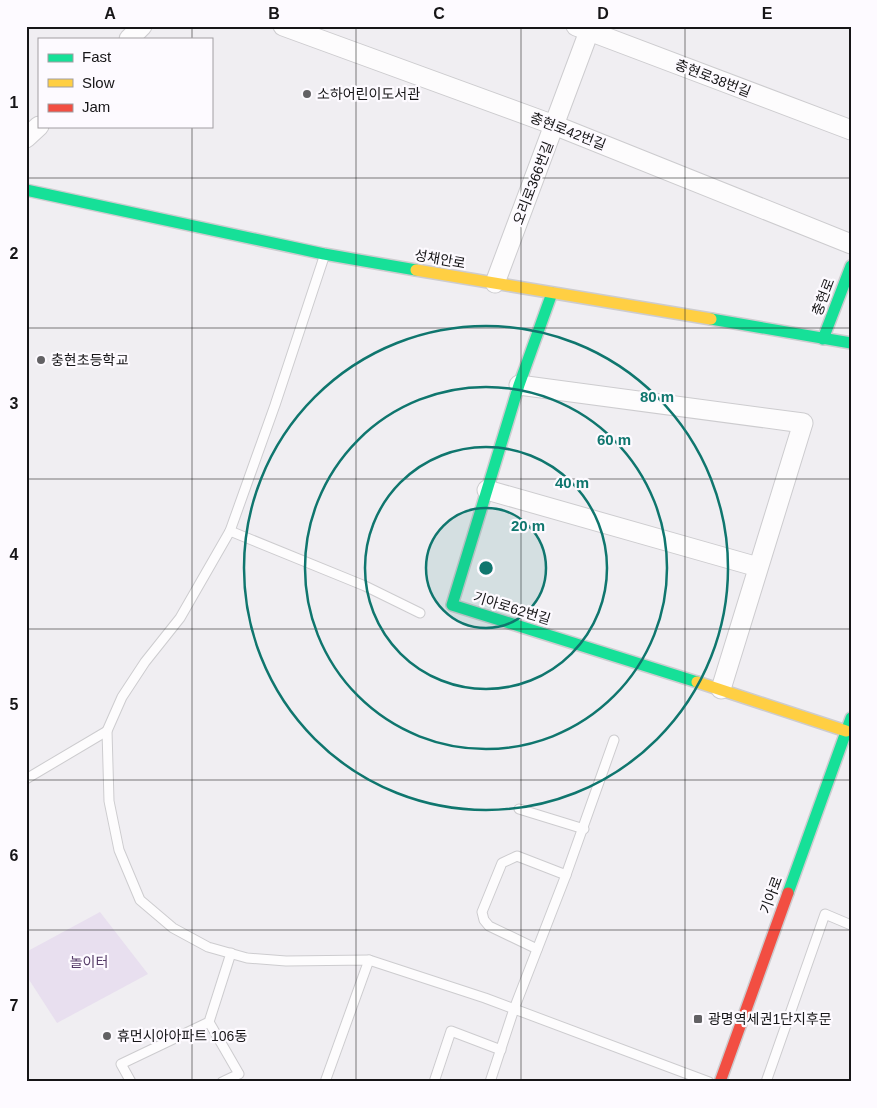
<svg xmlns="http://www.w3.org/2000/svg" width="877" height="1108" font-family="Arial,'Noto Sans KR',sans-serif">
<rect width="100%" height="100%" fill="#f0eef2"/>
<path fill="#e8dfef" d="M100,912l48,62 -91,49 -31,-48v-23z"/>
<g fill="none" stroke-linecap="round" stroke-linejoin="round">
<g stroke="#cdcccf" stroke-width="11">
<g id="lane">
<path d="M324,257l-49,148 -45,126 -50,87 -35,44 -23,35 -15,34 2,70 10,49 21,50 33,28 35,19 39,11 39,3 83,-1 116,38 224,84"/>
<path d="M230,531l135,55 55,27"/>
<path d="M26,779l81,-48"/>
<path d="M519,809l65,20"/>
<path d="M537,949l-48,-23 -5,-6 -2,-8 20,-49 15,-7 49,19"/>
<path d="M209,1022l30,52 -17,8"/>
<path d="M131,1082l-10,-18 88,-42 22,-69"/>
<path d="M325,1082l44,-122"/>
<path d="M434,1082l17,-51 50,19"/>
<path d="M490,1082l24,-73 52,-134 48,-135"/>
<path d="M766,1082l59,-168 26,11"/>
</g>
</g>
<g stroke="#cdcccf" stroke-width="21">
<g id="street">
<path d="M283,26l271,99 297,119"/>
<path d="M576,26l275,104"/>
<path d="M129,39l13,-13"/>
<path d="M26,138l13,-12"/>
<path d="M495,283l96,-257"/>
<path d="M519,385l284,38 -82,266"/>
<path d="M487,490l271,77"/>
</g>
</g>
<g stroke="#cdcccf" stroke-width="14">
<g id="fast">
<path d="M26,190l298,64 92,16"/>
<path d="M552,293l-33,92 -67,220 245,77"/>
<path d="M711,319l140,24"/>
<path d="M823,339l28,-73"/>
<path d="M788,893l63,-175"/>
</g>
</g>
<g stroke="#cdcccf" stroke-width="14">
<g id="slow">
<path d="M416,270l295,49"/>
<path d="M697,682l149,49"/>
</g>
</g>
<g stroke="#cdcccf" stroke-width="14">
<path id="jam" d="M720,1082l68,-189"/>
</g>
<use href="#lane" stroke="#fdfcfd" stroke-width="9"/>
<use href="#street" stroke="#fdfcfd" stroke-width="19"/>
<use href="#fast" stroke="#16e098" stroke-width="11"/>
<use href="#slow" stroke="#ffcf43" stroke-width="11"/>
<use href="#jam" stroke="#f24e42" stroke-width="11"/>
</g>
<path fill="none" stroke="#161517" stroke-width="1" stroke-opacity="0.55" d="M192,26v13M356,26v1056M521,26v1056M685,26v1056M192,126v956M26,178h825M26,328h825M26,479h825M26,629h825M26,780h825M26,930h825"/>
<circle cx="486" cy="568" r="60" fill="#0f766e" fill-opacity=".12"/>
<g fill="none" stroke="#0f766e" stroke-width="2.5">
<circle cx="486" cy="568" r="60"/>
<circle cx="486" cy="568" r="121"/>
<circle cx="486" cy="568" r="181"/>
<circle cx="486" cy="568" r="242"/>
</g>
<g fill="#626164" stroke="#fdfaff" stroke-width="2">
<circle cx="307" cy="94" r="5"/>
<circle cx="41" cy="360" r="5"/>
<rect x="693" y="1014" width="10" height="10" rx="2.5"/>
<circle cx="107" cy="1036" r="5"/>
</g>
<g text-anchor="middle" stroke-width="4.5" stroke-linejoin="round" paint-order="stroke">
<g font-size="14" fill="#161517" stroke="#fdfaff">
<text transform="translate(713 78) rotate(21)" y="5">충현로38번길</text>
<text transform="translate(568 131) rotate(21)" y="5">충현로42번길</text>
<text transform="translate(533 183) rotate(-69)" y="5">오리로366번길</text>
<text transform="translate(440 259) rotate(10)" y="5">성채안로</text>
<text transform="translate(823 297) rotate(-69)" y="5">충현로</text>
<text transform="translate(512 608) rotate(17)" y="5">기아로62번길</text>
<text transform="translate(771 895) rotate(-70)" y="5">기아로</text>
</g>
<g font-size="14" fill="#161517" stroke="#fdfaff" text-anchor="start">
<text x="317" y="99">소하어린이도서관</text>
<text x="51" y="365">충현초등학교</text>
<text x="708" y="1024">광명역세권1단지후문</text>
<text x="117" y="1041">휴먼시아아파트 106동</text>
</g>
<g font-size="14" fill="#553b67" stroke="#fdfaff">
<text x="89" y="967">놀이터</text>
</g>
</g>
<circle cx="486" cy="568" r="8" fill="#0f766e" stroke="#fdfaff" stroke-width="2.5"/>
<g font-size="15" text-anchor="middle" font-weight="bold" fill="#0f766e" stroke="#fdfaff" stroke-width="4.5" stroke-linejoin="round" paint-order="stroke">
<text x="657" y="402">80 m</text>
<text x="614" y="445">60 m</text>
<text x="572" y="488">40 m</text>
<text x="528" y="531">20 m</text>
</g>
<rect width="877" height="1108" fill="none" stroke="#fdfaff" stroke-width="55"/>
<rect x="38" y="38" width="175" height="90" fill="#fdfaff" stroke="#a19ea2"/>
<rect x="48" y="54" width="25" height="8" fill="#16e098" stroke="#a19ea2"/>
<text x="82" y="62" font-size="15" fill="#161517">Fast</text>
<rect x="48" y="79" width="25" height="8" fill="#ffcf43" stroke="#a19ea2"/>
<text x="82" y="88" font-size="15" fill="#161517">Slow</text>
<rect x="48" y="104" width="25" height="8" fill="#f24e42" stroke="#a19ea2"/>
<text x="82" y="112" font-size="15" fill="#161517">Jam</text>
<rect x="28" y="28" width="822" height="1052" fill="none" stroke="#161517" stroke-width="2"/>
<g font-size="16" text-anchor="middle" font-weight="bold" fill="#161517">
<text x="110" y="19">A</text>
<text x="274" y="19">B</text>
<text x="439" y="19">C</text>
<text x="603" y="19">D</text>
<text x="767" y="19">E</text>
<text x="14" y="108">1</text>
<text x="14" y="259">2</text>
<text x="14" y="409">3</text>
<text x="14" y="560">4</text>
<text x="14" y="710">5</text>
<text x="14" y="861">6</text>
<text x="14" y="1011">7</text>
</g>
</svg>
